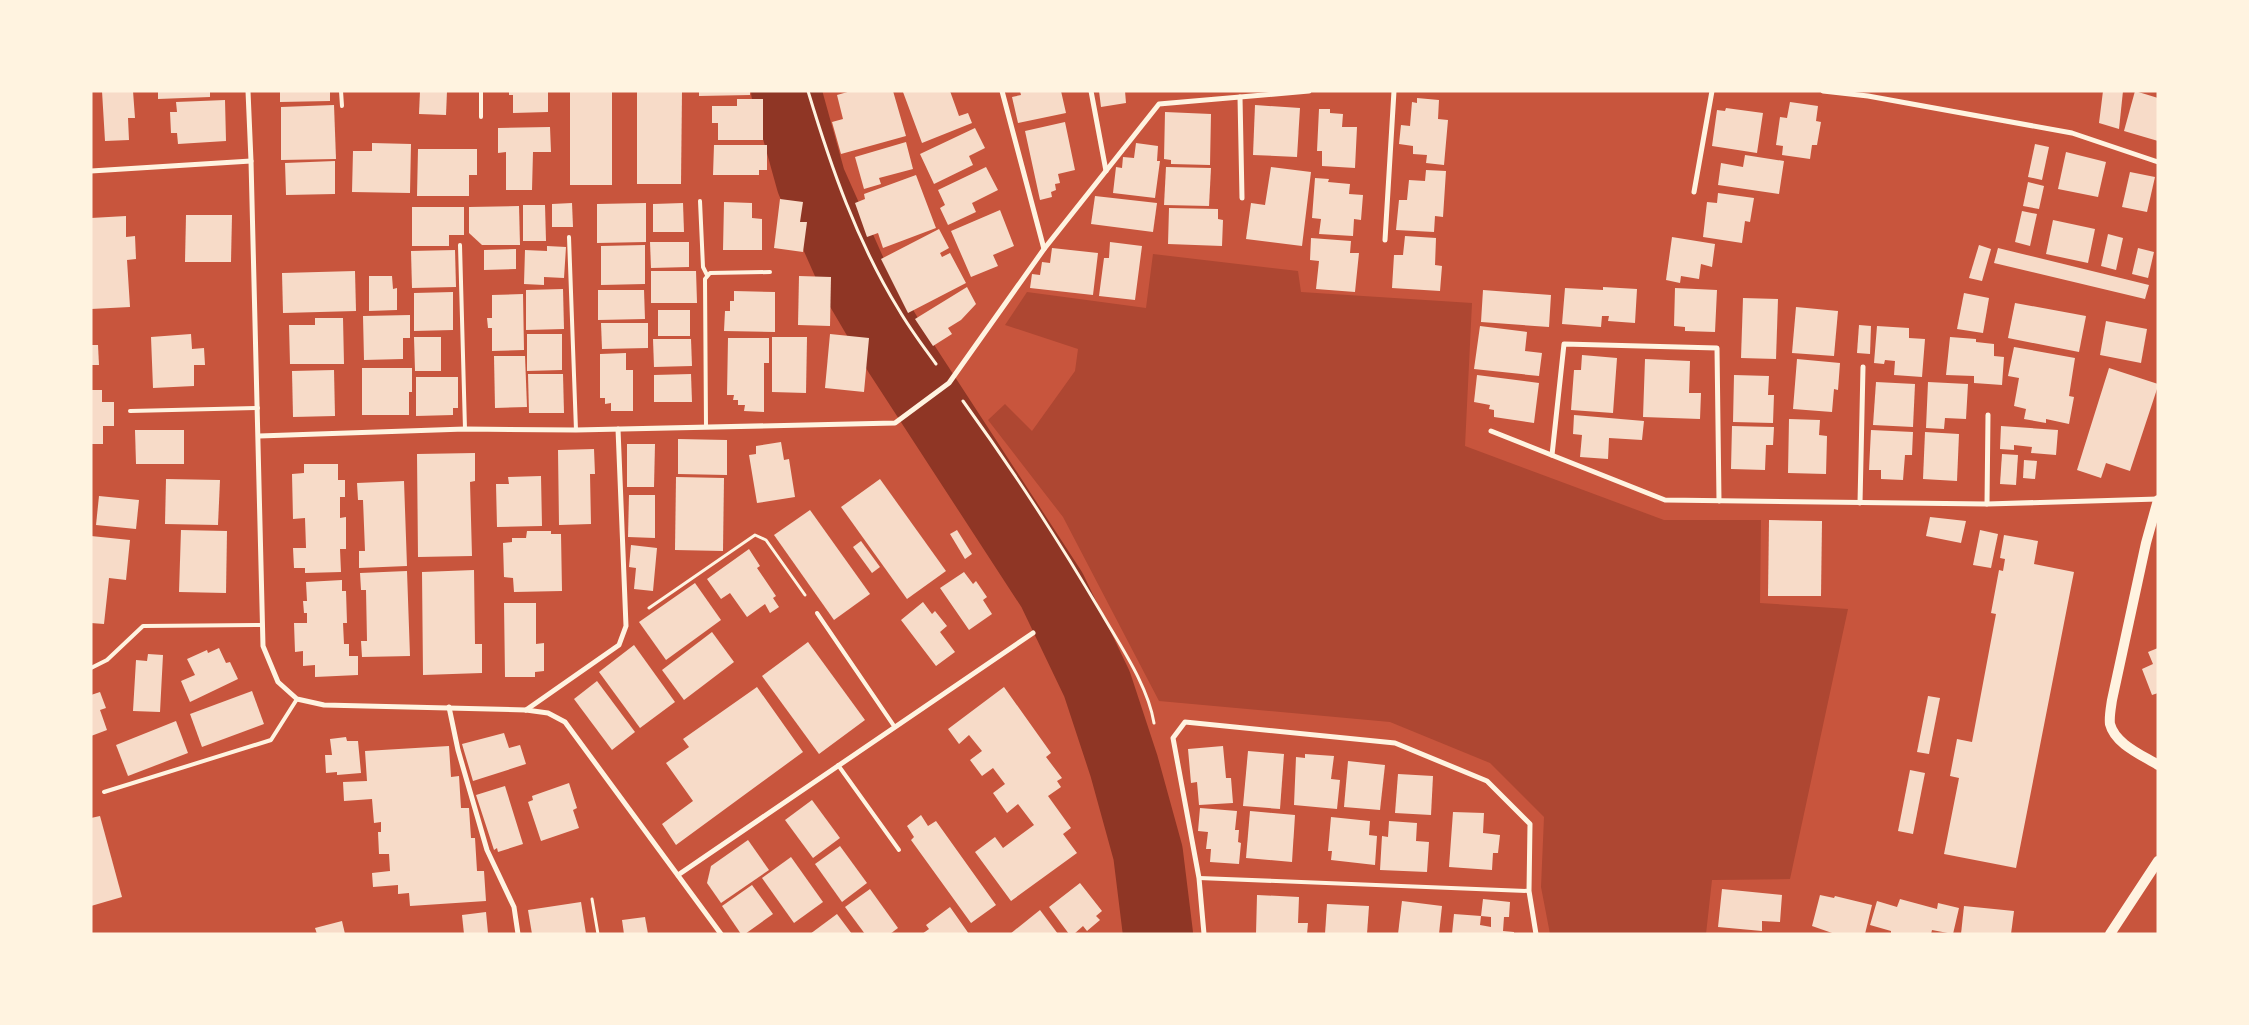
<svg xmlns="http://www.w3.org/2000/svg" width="2249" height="1025" font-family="Signika,sans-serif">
<rect width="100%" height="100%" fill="#c8553d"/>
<path fill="#ae4732" d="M1153,254l145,17 3,21 171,11 -7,143 199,74h97l-1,83 88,6 -58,270 -78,1 -6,54h-156l-9,-47 3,-70 -54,-54 -100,-41 -231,-21 -96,-184 -75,-97 17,-16 27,27 43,-60 3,-22 -73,-24 22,-33 119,16z"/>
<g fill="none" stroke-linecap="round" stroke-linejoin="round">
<path stroke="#8f3625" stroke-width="70" d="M786,91l25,90 44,99 44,75 153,235 45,94 27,82 24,87 10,81"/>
</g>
<g fill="#f7dbc8">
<path d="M102,91h31l2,27h-7l1,22 -24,1z"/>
<path d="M158,91h52v6l-52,2z"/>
<path d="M280,91h50v10l-50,1z"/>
<path d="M420,91h27l-1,24 -27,-1z"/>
<path d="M509,91h39v21l-35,1v-18h-4z"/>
<rect x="570" y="91" width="42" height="94"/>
<path d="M637,91h45l-1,93h-44z"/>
<path d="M699,91h51v4l-51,1z"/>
<path d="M851,91h42l13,45 -65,18 -9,-32 11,-3 -6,-24z"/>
<path d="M906,91h44l9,25 9,-3 4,10 -50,20 -19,-51z"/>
<path d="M1020,91h41l5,22 -48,10 -6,-26 9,-2z"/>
<path d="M1099,91h26l1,12 -25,4z"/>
<path d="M2103,91h20l-4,38 -20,-6z"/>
<path d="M2135,91l23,7v43l-34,-10z"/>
<path d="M1417,98l22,2 -1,19 10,1 -4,45 -18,-2 1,-8 -14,-1v-8l-14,-2 2,-19 9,1 2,-24 5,1z"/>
<path d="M737,99h26v41h-45v-17h-6v-17h25z"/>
<path d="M225,100l1,41 -48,3 -1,-11h-6l-1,-21h7l-1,-10z"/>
<path d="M1790,102l28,4 -2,15 5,1 -4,23h-5l-2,14 -28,-4 1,-9 -7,-1 4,-28 7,1z"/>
<path d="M334,105l2,54 -55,1v-53z"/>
<path d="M1255,105l45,3 -3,49 -44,-2z"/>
<path d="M1726,108l37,5 -6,40 -45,-7 5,-36 8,1z"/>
<path d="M1319,109h11v4l13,1 -1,13h15l-2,41 -33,-2v-15h-5z"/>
<path d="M1165,112l46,2 -1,51 -39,-1v-4l-7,-1z"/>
<path d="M1065,122l10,48 -17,4 2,9 -5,1 1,6 -5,2 1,5 -12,3 -15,-69z"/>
<path d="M550,127l1,25h-18l-1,38h-26v-38l-8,1v-25z"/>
<path d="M975,128l10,20 -16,8 4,9 -39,19 -14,-30z"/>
<path d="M906,142l7,27 -34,9 2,6 -17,5 -9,-32z"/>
<path d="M372,143l39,1 -1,49 -58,-1 1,-41h19z"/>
<path d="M1136,143l22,3 -1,15h3l-5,37 -42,-5 3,-26 6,1 1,-11 11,1z"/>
<path d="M2035,144l14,3 -7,33 -14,-3z"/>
<path d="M714,145h53v25h-8v5h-46z"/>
<path d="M418,149h59v26h-8v21h-52z"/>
<path d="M2066,152l40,10 -8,35 -40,-8z"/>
<path d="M1745,155l39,6 -5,33 -61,-9 3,-22 22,4z"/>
<path d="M335,161v33l-49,1 -1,-32z"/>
<path d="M986,167l12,23 -26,13 4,9 -28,13 -8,-17 5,-3 -7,-15z"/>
<path d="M1166,167l45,1 -2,38 -45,-1z"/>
<path d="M1271,167l40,5 -9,74 -56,-7 5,-36 14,2z"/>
<path d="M1426,170l20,1 -3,46 -8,-1 -1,16 -38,-2 3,-30h8l2,-20 16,1z"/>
<path d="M2130,172l25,5 -8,35 -25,-5z"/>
<path d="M916,175l20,53 -53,20 -5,-15 -11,4 -12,-34 10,-4 -1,-5z"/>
<path d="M1315,178l14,1 -1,3 22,2 -1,10 14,1 -2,25 -7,-1 -1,17 -34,-2 2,-15 -9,-1z"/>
<path d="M2028,182l16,4 -5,23 -16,-3z"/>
<path d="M1718,193l36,5 -4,24 -5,-1 -3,22 -39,-6 4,-35 10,1z"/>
<path d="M1095,196l62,7 -4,29 -62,-8z"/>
<path d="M780,199l23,3 -3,20h7l-4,30 -29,-4z"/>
<path d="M724,202l28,1v15l10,1v31h-39z"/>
<path d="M572,203l1,24h-21v-23z"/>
<path d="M646,203v39l-49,1v-39z"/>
<path d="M683,203l1,29h-31v-28z"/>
<path d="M523,205h22l1,36h-23z"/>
<path d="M519,206l1,39h-38l-13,-12v-26z"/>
<path d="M412,207h52v28h-15v11h-37z"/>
<path d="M1169,208l49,1v10l5,1 -1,26 -54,-2z"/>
<path d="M1000,210l14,36 -21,9 5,11 -27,11 -20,-46z"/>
<path d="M2022,211l15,3 -7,32 -15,-4z"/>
<path d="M186,215h46l-1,47h-46z"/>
<path d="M126,216v21l9,-1 1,23 -9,1 3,47 -39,2v-91z"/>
<path d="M2053,220l42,9 -7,34 -42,-9z"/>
<path d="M939,229l10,19 -9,5 2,4 8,-4 16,30 -58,30 -27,-54z"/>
<path d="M2108,234l15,4 -7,32 -15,-4z"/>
<path d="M1405,236l31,2 -1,27 7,1 -2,25 -48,-3 2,-33h9z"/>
<path d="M1672,237l43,7 -3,23 -11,-3 -2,15 -18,-3 -1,7 -14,-3z"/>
<path d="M1311,238l40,3 -1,12h9l-4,39 -39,-3 3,-28 -9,-1z"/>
<path d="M650,242h39v25l-38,1z"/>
<path d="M1110,242l32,4 -7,54 -36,-4 5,-38h5z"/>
<path d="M645,245v39l-44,1v-39z"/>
<path d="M1979,245l12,4 -9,32 -13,-3z"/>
<path d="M547,246l19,1 -2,31 -20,-1v8l-20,-1 1,-34 22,1z"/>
<path d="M1052,248l46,5 -5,42 -63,-7 2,-14 8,1 2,-13 8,1z"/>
<path d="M1998,248l151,37 -4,14 -151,-36z"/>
<path d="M2138,248l16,4 -6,26 -16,-4z"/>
<path d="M516,249v20l-32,1v-20z"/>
<path d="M455,250l1,37 -44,1 -1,-37z"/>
<path d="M355,271l1,40 -73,2 -1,-40z"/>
<path d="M651,271h45l1,32h-46z"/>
<path d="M369,276h23l1,13 4,-1v22l-28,1z"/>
<path d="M799,276l32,1 -1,49 -32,-1z"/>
<path d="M967,287l9,17 -15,16 -13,8 4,6 -19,12 -18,-27z"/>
<path d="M1603,287l34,2 -2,34 -27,-2 1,-5h-7l-1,11 -39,-3 3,-36 38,2z"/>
<path d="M1675,288l42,2 -2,42 -30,-1v-4l-11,-1z"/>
<path d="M563,289l1,40 -38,1v-40z"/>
<path d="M598,290h46l1,29 -47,1z"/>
<path d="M1483,290l68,5 -2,32 -68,-5z"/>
<path d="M734,291l41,1v40l-51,-1 1,-20h5v-10h4z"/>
<path d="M453,292v38l-39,1v-38z"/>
<path d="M1964,293l25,5 -6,35 -26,-4z"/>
<path d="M523,294l1,56 -32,1v-23h-4l-1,-10h5v-23z"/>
<path d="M1743,298l35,1 -2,60 -35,-1z"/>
<path d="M2015,303l71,13 -7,36 -71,-14z"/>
<path d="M1796,307l42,4 -4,45 -42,-3z"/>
<rect x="658" y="310" width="32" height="26"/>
<path d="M410,315v23h-7v21l-39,1 -1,-44z"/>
<path d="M315,318h28l1,46h-54l-1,-39h26z"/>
<path d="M2106,321l41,8 -6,34 -41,-8z"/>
<path d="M601,323h47v25l-46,1z"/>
<path d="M1859,325l12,1 -1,28 -13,-1z"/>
<path d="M1480,326l47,6 -2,19 17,2 -3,23 -65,-7z"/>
<path d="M1877,326l32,2v10l16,1 -3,38 -28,-2 1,-14 -10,-1 -1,4 -10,-1z"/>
<path d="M191,334l1,15 12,-1 1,17h-11v21l-41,2 -2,-51z"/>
<path d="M527,334h35v36l-35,1z"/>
<path d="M830,334l39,4 -5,54 -39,-4z"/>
<path d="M414,337h27v34h-26z"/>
<path d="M772,337h35l-1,56 -34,-1z"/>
<path d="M1950,337l26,2v3l18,2v12l10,1 -2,28 -28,-2v-7l-28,-1z"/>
<path d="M728,338h41v25h-5v49l-20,-1 1,-6h-7v-5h-5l1,-5h-7z"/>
<path d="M653,339h38l1,27 -38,1z"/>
<path d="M91,345h7l1,20h-8z"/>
<path d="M2014,347l61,11 -6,38 5,1 -5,27 -23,-5v4l-22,-4 2,-10 -12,-3 5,-28 -11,-2z"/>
<path d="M626,353v17h7v41h-22v-8l-6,1v-6h-5v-44z"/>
<path d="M1582,355l35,3 -4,55 -42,-3 3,-40h7z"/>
<path d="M494,356h31l2,51 -32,1z"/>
<path d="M1645,359l45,2 -1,32h12l-1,26 -57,-2z"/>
<path d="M1797,359l43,4 -2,27 -4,-1 -2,23 -39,-3z"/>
<path d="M362,368h50v24h-3v23h-47z"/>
<path d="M2109,368l49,16v2l-28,85 -24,-8 -5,15 -24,-8z"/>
<path d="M334,370l1,46 -42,1 -1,-46z"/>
<path d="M528,374h35l1,39h-35z"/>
<path d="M691,374l1,28h-38v-27z"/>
<path d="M1477,375l62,8 -5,40 -40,-6v-7l-5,-1 1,-4 -16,-3z"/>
<path d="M1734,375l35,1 -1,19h6l-1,28 -40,-1z"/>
<path d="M416,377h42v31h-5v7l-37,1z"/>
<path d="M1876,382l39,2 -2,43 -40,-2z"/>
<path d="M1928,382l40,2 -2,35 -21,-1 -1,11 -18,-1z"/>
<path d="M91,390h11v12h12v24h-11v18h-12z"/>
<path d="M1574,415l70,6 -2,19 -33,-2 -1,21 -28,-2 2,-22 -9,-1z"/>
<path d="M1789,419l31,1 -1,15 8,1 -1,38 -38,-1z"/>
<path d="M1732,426l42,1 -1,18h-7l-1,25 -34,-1z"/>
<path d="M2001,426l57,4 -2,25 -25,-2 1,-6 -18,-2v5l-14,-1z"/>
<path d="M135,430h49v34h-48z"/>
<path d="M1871,430l42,2 -1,23h-7l-2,25 -22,-1v-9h-12z"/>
<path d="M1925,432l34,2 -2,47 -34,-2z"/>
<path d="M678,439l49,1v35l-49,-1z"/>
<path d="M781,442l3,18 5,-1 6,38 -38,6 -8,-48 7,-1v-8z"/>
<path d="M627,444h28l-1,43h-27z"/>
<path d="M594,449l1,25h-5l1,50 -32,1 -1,-75z"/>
<path d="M475,453v28l-5,1 2,74 -54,1 -1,-103z"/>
<path d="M2002,454l16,1 -2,30 -16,-1z"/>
<path d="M2024,460l13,1 -2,18 -12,-1z"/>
<path d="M304,464h34v16h7v17h-5v21l6,-1v32h-6l1,23 -36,1v-5h-11l-1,-20h13l-1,-30 -12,1 -1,-45 12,-1z"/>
<path d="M541,476l1,50 -45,1 -1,-43h13l-1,-7z"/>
<path d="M676,477l48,1 -1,73 -48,-1z"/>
<path d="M166,479l54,1 -2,45 -53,-1z"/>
<path d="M880,479l66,92 -39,28 -66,-92z"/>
<path d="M404,481l3,85 -48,2v-17h6l-2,-51h-5l-1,-17z"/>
<path d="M629,495h26v43l-27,-1z"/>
<path d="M99,496l40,4 -3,29 -40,-4z"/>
<path d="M810,510l60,84 -36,26 -60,-85z"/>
<path d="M1930,517l36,4 -5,22 -35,-7z"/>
<path d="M1769,520l53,1 -1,75h-53z"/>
<path d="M181,530l46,1 -1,62 -47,-1z"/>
<path d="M957,530l15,24 -7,5 -15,-25z"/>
<path d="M1980,530l18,4 -7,34 -18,-3z"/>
<path d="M527,531h24v3h10l1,57 -48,1 -1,-14 -9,-1 -1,-34 9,-1v-4h14z"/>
<path d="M2004,535l34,6 -4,23 40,8 -58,296 -72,-14 15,-76 -9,-2 7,-37 15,3 24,-128 -5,-1 8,-43 4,1 2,-12 -5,-1z"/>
<path d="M91,536l39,4 -4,40 -17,-2 -5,46 -13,-1z"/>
<path d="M861,541l19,26 -8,6 -19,-26z"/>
<path d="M631,545l26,3 -4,43 -19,-2 2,-21 -7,-1z"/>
<path d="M749,549l11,17 -3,2 19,28 -3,2 6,9 -9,6 -5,-9 -18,13 -17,-24 -9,6 -14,-20z"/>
<path d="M474,570l1,74h7v29l-59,2 -1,-103z"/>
<path d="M407,571l3,85 -48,1 -1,-16h6l-1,-51h-5l-1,-17z"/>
<path d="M964,572l9,12 3,-3 11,16 -4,3 9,14 -23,16 -29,-42z"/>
<path d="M342,580v11h4l1,32h-4l1,21h5v12h9v19l-43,2v-12l-12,1v-15l-8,1 -1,-29h13v-10h-3l-1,-12h4l-1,-19z"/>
<path d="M695,583l26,37 -55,40 -27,-38z"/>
<path d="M923,602l9,12 3,-3 12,15 -7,6 15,20 -19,14 -35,-46z"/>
<path d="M504,603h32v41l8,-1v28l-9,1v5h-30z"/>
<path d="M712,632l22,30 -50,38 -22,-30z"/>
<path d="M808,642l57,78 -46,34 -57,-78z"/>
<path d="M634,645l41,57 -35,26 -41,-56z"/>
<path d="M219,648l7,15 4,-1 8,17 -48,23 -9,-21 14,-6 -8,-16 20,-9 1,3z"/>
<path d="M2158,648v45l-6,2 -10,-26 11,-5 -5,-12z"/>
<path d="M148,654l15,1 -3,57 -27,-1 3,-51 11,1z"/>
<path d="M597,681l38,51 -23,18 -38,-51z"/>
<path d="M757,687l46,65 -127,93 -14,-21 31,-23 -27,-38 23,-16 -6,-8z"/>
<path d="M1004,687l47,66 -5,4 16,21 -5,3 4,6 -13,9 23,32 -8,6 14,19 -66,48 -36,-49 20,-15 8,11 31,-23 -16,-21 -11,9 -14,-20 12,-9 -12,-16 -11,8 -12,-16 12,-9 -13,-16 -10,9 -11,-15z"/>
<path d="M252,691l12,33 -62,23 -12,-33z"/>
<path d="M100,692l6,16 -6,2 7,20 -16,6v-41z"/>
<path d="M1928,696l12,2 -11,56 -12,-2z"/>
<path d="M176,721l12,32 -60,23 -12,-31z"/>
<path d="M504,733l5,15 11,-3 6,19 -53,17 -11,-37z"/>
<path d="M346,737l1,4h11l3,32 -24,2v-3l-11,1 -1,-18h7l-2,-16z"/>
<path d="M449,746l2,31 8,-1 2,32h8l2,30h4l2,33h7l2,30 -76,5 -1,-13 -11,1v-9l-25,2 -1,-14 18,-2 -1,-17h-10l-1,-22h3v-10l-7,1 -2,-24 -28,2 -1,-19 24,-1 -2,-30z"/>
<path d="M1223,746l3,32h5l2,25 -34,2 -2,-23 -6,1 -3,-34z"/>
<path d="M1248,751l36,3 -4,55 -37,-3z"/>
<path d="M1305,754l29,2 -3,23 9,1 -3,29 -43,-4 2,-48 9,1z"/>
<path d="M1348,761l37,4 -5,45 -36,-3z"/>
<path d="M1910,770l15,3 -12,61 -15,-3z"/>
<path d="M1398,774l35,2 -2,39 -36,-2z"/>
<path d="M569,783l8,25 -4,2 6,18 -38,13 -13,-39 5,-2 -1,-4z"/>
<path d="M505,786l18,58 -25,8 -1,-4 -3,2 -18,-55z"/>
<path d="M812,800l28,38 -27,20 -28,-38z"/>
<path d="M1200,808l37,3 -2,19h4l-1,12 3,1 -2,21 -29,-2 1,-13h-5l2,-17 -10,-1z"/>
<path d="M1250,811l45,4 -3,47 -46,-4z"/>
<path d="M1453,812l31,1 -1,20 17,2 -2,18h-5l-1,17 -43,-3z"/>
<path d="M921,815l7,11 8,-5 60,84 -25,18 -60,-83 3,-3 -7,-11z"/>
<path d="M100,816l22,81 -31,9v-88z"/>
<path d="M1331,817l39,4 -1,14 8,1 -2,29 -44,-5 1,-9h-4z"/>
<path d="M1389,821l28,2 -1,18 13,1 -2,30 -47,-2 2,-34 6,1z"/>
<path d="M748,840l21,30 -48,33 -14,-20 4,-17z"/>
<path d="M840,846l27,37 -25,19 -27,-38z"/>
<path d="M791,857l32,45 -29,21 -32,-45z"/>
<path d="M1080,883l22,28 -6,5 4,4 -13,11 -4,-5 -9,8h-5l-20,-27z"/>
<path d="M752,885l21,29 -28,20h-4l-19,-28z"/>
<path d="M870,889l28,39 -8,6h-25l-20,-27z"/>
<path d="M1722,889l60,6 -2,27 -18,-1v10l-44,-4z"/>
<path d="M1257,895l42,2 -1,26h10l-1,11h-51z"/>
<path d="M1820,895l14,3 1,-2 37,9 -7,29h-30l-23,-8z"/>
<path d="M1483,899l27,3 -1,15h-5l-1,14 11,1v2h-62l2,-20 27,2 -1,9 11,2v-10l-10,-1z"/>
<path d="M1900,899l37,10 1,-6 21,5 -6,26 -21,-4 -1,4h-40v-3l-21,-6 7,-24 20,6z"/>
<path d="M1402,901l40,5 -3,28h-41z"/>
<path d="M581,902l5,32h-54l-4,-24z"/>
<path d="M1327,904l42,2 -2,28h-42z"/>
<path d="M1964,906l50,5 -3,23h-50z"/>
<path d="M950,907l19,27h-47l7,-5 -3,-4z"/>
<path d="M1040,910l18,24h-48z"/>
<path d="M486,912l2,21 -24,1 -2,-19z"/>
<path d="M837,914l15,20h-42z"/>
<path d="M645,917l3,17h-24l-2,-14z"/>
<path d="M342,921l3,13h-28l-2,-6z"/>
</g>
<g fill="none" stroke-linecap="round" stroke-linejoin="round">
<g stroke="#fff3e0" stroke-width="3">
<path d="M808,91c23,76 49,151 91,219 11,19 24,36 37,54"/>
<path d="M963,401c50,69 96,140 139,213 19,33 46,72 52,109"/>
<path d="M649,608l106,-73 11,5 39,55"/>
<path d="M592,899l6,35"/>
</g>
<g stroke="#fff3e0" stroke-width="4">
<path d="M341,91l1,15"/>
<path d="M481,91v26"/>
<path d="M700,201l3,66 4,8"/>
<path d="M569,237l7,193"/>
<path d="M460,245l5,184"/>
<path d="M130,411l128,-3"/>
<path d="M706,427l-1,-148 5,-6 60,-1"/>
<path d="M817,613l77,113"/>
<path d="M91,668l16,-8 36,-34 119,-1"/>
<path d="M838,765l61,85"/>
<path d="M104,792l167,-52 26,-41"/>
<path d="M1199,878l330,13"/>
</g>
<g stroke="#fff3e0" stroke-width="5">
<path d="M248,91l3,70 12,485 15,36 19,17 27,6 202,5 22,3 17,9 156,212"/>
<path d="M1002,91l42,158"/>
<path d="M1091,91l15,80"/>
<path d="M1823,91l45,5 204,37 86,29"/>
<path d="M1240,97l2,101"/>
<path d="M91,171l160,-10"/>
<path d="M1694,192l18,-101"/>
<path d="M1385,240l9,-149"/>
<path d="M1491,431l174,69 322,4 171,-5"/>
<path d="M259,436l206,-7 111,1 319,-7 54,-40 95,-134 115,-145 150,-13"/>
<path d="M1552,455l12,-111 153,4 2,153"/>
<path d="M1860,503l3,-136"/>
<path d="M1987,504l1,-89"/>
<path d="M449,707l9,43 29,100 27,57 4,27"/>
<path d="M526,710l93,-65 7,-19 -8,-197"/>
<path d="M678,875l355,-242"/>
<path d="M1204,934l-5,-56 -26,-140 12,-16 210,21 92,38 43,43 -1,67 7,43"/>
</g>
<g stroke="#fff3e0" stroke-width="10">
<path d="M2158,500l-12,43 -34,157c-1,7 -3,17 -2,24 5,20 32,31 48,41"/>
<path d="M2110,934l48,-73"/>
</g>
</g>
<rect width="2249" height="1025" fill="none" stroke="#fff3e0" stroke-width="185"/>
</svg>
